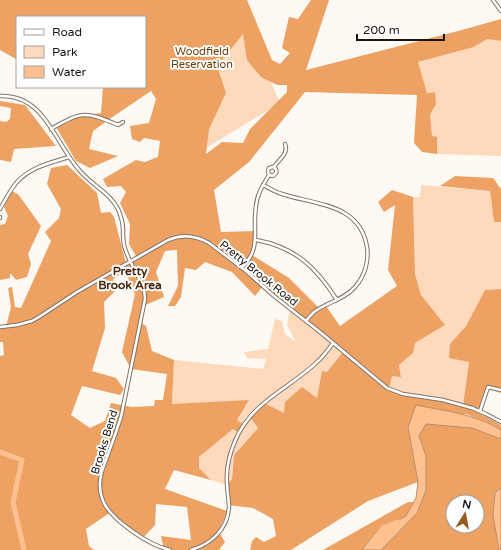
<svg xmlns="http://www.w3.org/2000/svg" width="501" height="550" font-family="'Varela Round',sans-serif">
<rect width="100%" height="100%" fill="#fff8f3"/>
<g fill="#fed9bc">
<path d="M0,0h235l45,103 -89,54 -46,-140h-128z"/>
<path d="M487,39l14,2v115l-64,-2v-17h-5l-2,-22 6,-11 -2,-12 -7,1 -9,-31 56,-15z"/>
<path d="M421,185l69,6 4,31h7v67l-16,1 -19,36 -16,18 19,18 -6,44 -68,-14 -6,-3 3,-14 9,2 -2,-12 14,-12 2,-10 30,-18 -24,-30 -6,-21 -2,-77h7z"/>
<path d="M290,308l54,43 -17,22 -5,-1 -5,26 -33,15 -34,4 8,11 -24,27 -2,24 -6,6 -15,-5 -12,-12v-11l34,-28 6,4 4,-8 -71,-21 2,-44 89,9 3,-10 -19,-1 -3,-6 24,-3 7,-30 7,2 3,13 11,8 -9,-17z"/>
</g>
<g fill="#eda263" fill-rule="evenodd">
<path d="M0,0h247l25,60 8,4 10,-11 -8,-5 7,-31 9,2 13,-19h18l-23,70 156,-40 39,-11v22l-14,-2 -13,8 -56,15 9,31 8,-1 1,12 -6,11 2,21 5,1v17l-15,-2 -8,-9 3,-48 -112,-3 -56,70 -35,28 7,42 35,-1 -4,24 37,23 31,31 6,-3 14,20 57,-40 -9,-16 7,-65 -11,7 -6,-10 14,-12 21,7 2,77 6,21 24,30 -30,18 -2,10 -14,12 2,12 -9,-1 -3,13 6,3 68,14 6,-44 -20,-4 1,-14 16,-18 19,-36 16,-1v104l-13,-4 -7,25 20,11v5l-8,-5 -27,-11 -58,13 10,55 -50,19 -77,49h-41l2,-9 4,-4 8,5 12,-6 -3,-17 -20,-11 -26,-3 -1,-20 6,-6 2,-24 24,-27 -8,-11 14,-14 20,10 1,-11 17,-15 15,11 5,-27 5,1 17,-21 -81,-65 -8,10 -23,-24 -27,-10 -9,8 -11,-2 -4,29 -6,9h-7l10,-20 -1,-36 -12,1 -9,21 8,25 -21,9 -3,16 6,4 6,25 22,9 -2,44 77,-4 -12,20 7,5 -5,8 -6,-4 -34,28v11l12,12 -37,-10 -9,19 62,22 -8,21 6,10 -6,8h-55l-3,-14 30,4 -4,-33 -31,-3 -1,21 -12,13 -32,-26 -25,17 3,17 5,4h-94v-194l4,-1 -1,-13h-3v-15h6l5,-20 -3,-19 4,-1 3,20 6,1 30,-67 -6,-9 14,-14 2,-9 -14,-25 4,-16 16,-3 30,28 4,20 9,-1 4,5 12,46 11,-5 -8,-14 1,-20 -10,-21 6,-11 -5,-6 -14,1 -4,-8 33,-19 9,2 13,-5 2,-16 -16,-3 -4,4 -8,-3 -2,-13 19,-3 7,-24 -5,-8 -40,27 -18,13 -4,18 29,7 -28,12 -14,-7 -20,-34 17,-10 28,-4 2,-26h42v-70h-128v46l-1,-4 -16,-9zM243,34l4,26 14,17 16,8h10v7l-37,37 -7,14 -21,-1 -16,12 3,-25 17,-36 -9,-27zM125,271l10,23 -13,58 9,17 36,5 -4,26h-8l-1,6 -22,1 -21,-4 -6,18 -15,7 -19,-13 11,-29 38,9 4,-6 -8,-11 -24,-7 13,-43 -1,-26 12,-12 -3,-11z"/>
<path d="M0,101l25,4 31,41 -42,3 -3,13 -11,-2v-39l6,1 4,-3 1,-11 -11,-2z"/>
<path d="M455,176l38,2 8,11v33h-7l-4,-31 -50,-5z"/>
<path d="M11,191l7,3 23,32 -13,28 3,10 -4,13 -11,3 -6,-7v5l-10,2v-55l5,-1 3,-8 -4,-9z"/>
<path d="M426,424l46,4 29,11v49l-6,5 -2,22 6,35h-118l36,-37 9,-23v-34l-7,-20zM453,502h24v24h-24z"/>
<path d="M408,502h6l-8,14 -31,17 -13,17h-39z"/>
</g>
<g fill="#ffc190" stroke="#ba8d6a">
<path d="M416,405c30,6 59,9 85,25v9l-29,-11 -46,-4 -7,12 7,20v34l-9,23 -36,37h-19l13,-17 31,-17 10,-18 2,-16 -10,-55z"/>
<path d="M501,488v62h-2l-6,-35 2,-22z"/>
</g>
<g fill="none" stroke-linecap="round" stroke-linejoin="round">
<g stroke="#ffc190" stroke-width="5">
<path d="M0,452l22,8 -9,42 11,48"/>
<path d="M377,536l6,-8 15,-6"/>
</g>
<g stroke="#827468" stroke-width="4.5">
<g id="minor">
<path d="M493,0l8,11"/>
<path d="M0,96c45,-2 55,48 80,75 12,14 30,22 38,38 3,7 5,14 5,21 0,5 0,10 1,15 3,13 12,27 18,39l2,5 1,10 -24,118 -6,18 -13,36c-3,10 -3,20 1,30 8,19 47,45 67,49"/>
<path d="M51,129c31,-18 34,-18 67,-4l5,-3"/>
<path d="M274,167c5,-8 15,-13 11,-23"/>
<path d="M263,185c6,3 12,7 19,9 33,11 78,9 85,53 2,14 -2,29 -12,40 -11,13 -28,15 -41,25 -3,3 -6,6 -8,9"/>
<path d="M0,209c5,-9 10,-18 16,-26 14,-16 34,-20 53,-26"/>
<path d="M0,217v1"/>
<path d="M256,240c39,7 60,27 81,60"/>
<path d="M242,268c20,-21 10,-36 14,-62 1,-12 7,-21 13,-31l4,1 3,-3c1,-3 0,-5 -3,-6l-4,1 -1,3 1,4"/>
<path d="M0,327l17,-2 15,-4 7,-4 38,-25 91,-52c14,-6 27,-5 41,3l37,28 28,25 46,36 67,56 16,6 40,6 29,8 14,6 15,8"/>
<path d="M480,411l8,-24 13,3"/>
<path d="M191,550c20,-6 36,-20 38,-42 0,-9 -2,-17 -2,-25 -1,-14 2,-28 8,-42 17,-40 53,-51 82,-79 6,-5 11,-12 16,-19"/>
</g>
</g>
<use href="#minor" stroke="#fff" stroke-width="2.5"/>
</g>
<g text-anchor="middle" stroke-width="4" stroke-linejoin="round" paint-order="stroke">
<g font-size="11" fill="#6c3c0a" stroke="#fff">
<text x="202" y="55">Woodfield<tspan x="202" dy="13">Reservation</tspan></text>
</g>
<g font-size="11" fill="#1a1510" stroke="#fff">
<text transform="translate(259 273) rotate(39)" y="4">Pretty Brook Road</text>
<text transform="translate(104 442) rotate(-73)" y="4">Brooks Bend</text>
</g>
<g font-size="12" font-weight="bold" fill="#492a0f" stroke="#fff">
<text x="130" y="275">Pretty<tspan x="130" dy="14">Brook Area</tspan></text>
</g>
</g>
<rect x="16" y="16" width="130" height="72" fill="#ffffff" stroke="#a3a19f"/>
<rect x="24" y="29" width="20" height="6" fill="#ffffff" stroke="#a3a19f"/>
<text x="52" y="36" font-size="12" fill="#1a1510">Road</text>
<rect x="24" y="46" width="20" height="12" fill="#fed9bc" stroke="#a3a19f"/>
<text x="52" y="56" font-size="12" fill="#1a1510">Park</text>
<rect x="24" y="66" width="20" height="12" fill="#ffc190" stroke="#a3a19f"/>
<text x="52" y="76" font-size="12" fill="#1a1510">Water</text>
<g transform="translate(465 514) rotate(11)"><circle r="19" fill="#ffffff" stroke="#a3a19f"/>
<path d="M0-3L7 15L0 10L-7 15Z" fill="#985a1f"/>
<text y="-6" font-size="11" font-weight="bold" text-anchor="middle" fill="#1a1510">N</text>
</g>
<path d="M357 34v6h87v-6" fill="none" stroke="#1a1510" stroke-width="2"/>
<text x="363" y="34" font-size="12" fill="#1a1510" stroke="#ffffff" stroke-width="3" paint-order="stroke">200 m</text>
</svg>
